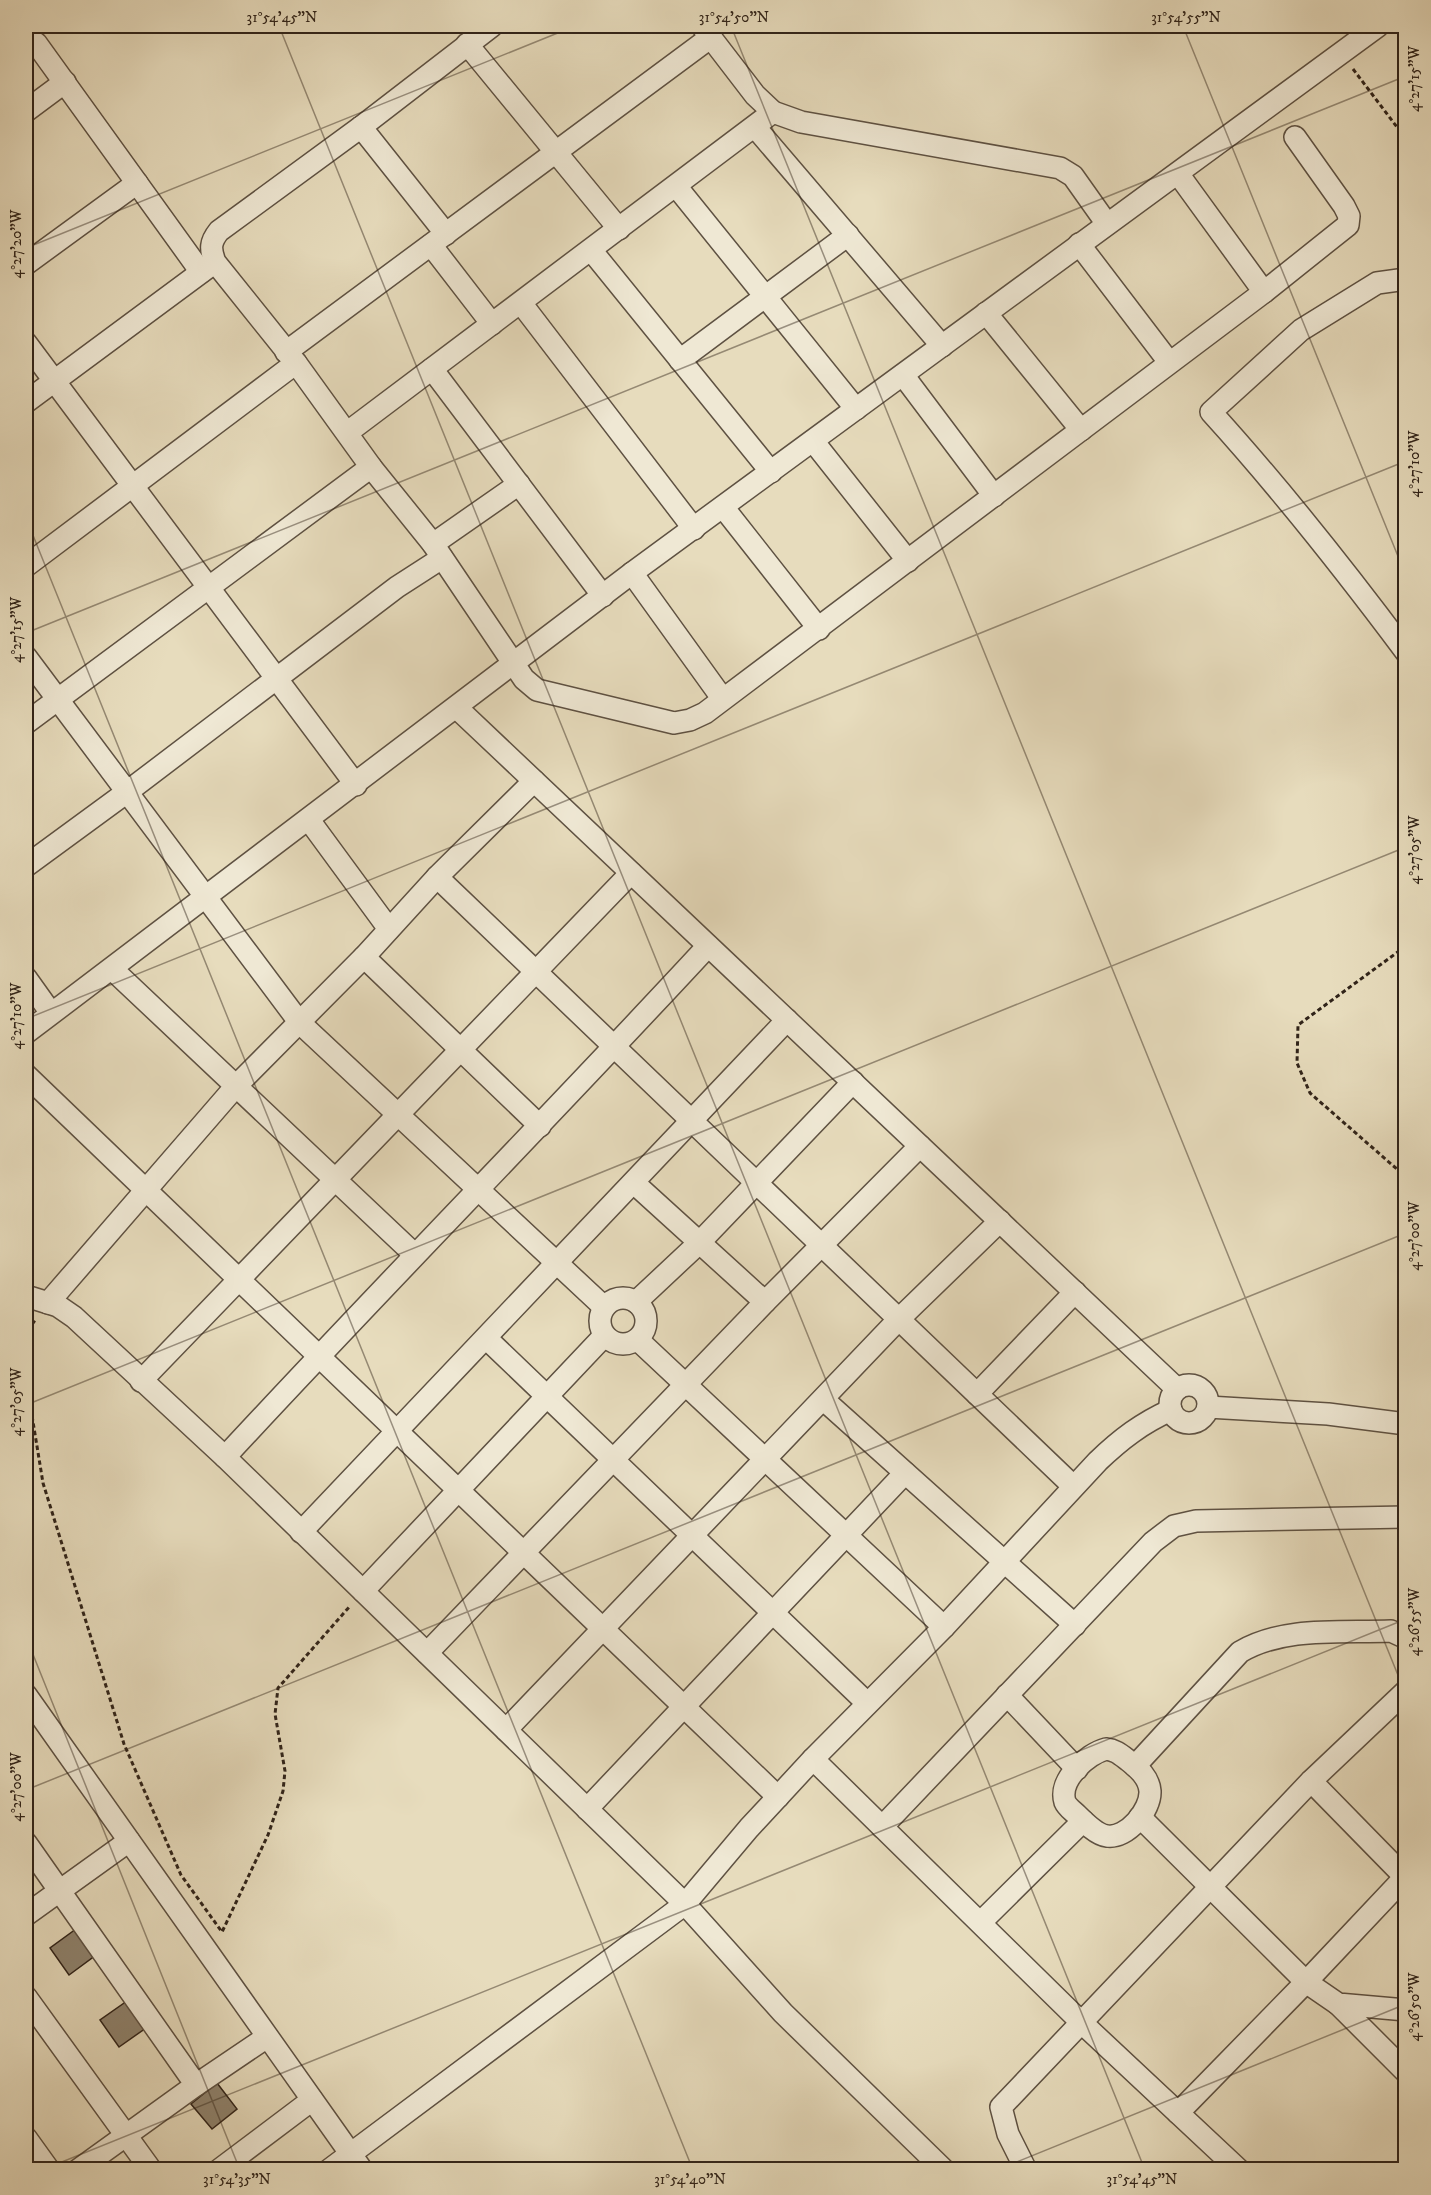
<svg xmlns="http://www.w3.org/2000/svg" width="1431" height="2195" font-family="'IM FELL DW Pica',serif">
<rect width="100%" height="100%" fill="#e7dcbd"/>
<filter id="stains"><feTurbulence type="fractalNoise" baseFrequency=".00333" numOctaves="4"/><feColorMatrix values="0 0 0 0 .2 0 0 0 0 .09 0 0 0 0 .02 0 0 0 .5 -.17"/></filter>
<radialGradient id="worn" r=".72"><stop offset=".6" stop-color="#630" stop-opacity="0"/><stop offset="1" stop-color="#630" stop-opacity=".3"/></radialGradient>
<g fill="#8f836e" stroke="#302319" stroke-width="1.5">
<path d="M26,1714l7,10 -7,5z"/>
<path d="M76,1929l20,26 -27,20 -19,-27z"/>
<path d="M127,2001l19,27 -27,19 -19,-27z"/>
<path d="M217,2083l20,26 -25,20 -21,-25z"/>
</g>
<g fill="none" stroke-linecap="round" stroke-linejoin="round">
<g stroke="#5e5142" stroke-width="24">
<g id="street">
<path d="M492,26l-131,101 -142,104c-9,11 -9,18 -4,31l81,101 75,104 62,77 91,135 13,11 137,33 16,-3 15,-7 559,-421 -85,-117"/>
<path d="M702,26l53,69 18,17 28,10 259,46 13,8 34,48"/>
<path d="M36,43l165,229"/>
<path d="M467,44l152,185"/>
<path d="M26,111l39,-29"/>
<path d="M361,127l85,107"/>
<path d="M755,127l187,219"/>
<path d="M676,186l180,223"/>
<path d="M1079,244l90,118"/>
<path d="M431,245l61,79"/>
<path d="M591,250l180,222"/>
<path d="M26,264l111,-81"/>
<path d="M1406,279l-29,4 -76,47 -90,82c69,76 133,157 195,240"/>
<path d="M1264,292l84,-67 1,-9 -5,-10 -49,-69"/>
<path d="M521,303l173,226"/>
<path d="M986,313l95,117"/>
<path d="M26,343l330,442"/>
<path d="M286,352l425,-315"/>
<path d="M680,360l168,-125"/>
<path d="M432,369l171,227"/>
<path d="M903,375l91,121"/>
<path d="M26,402l185,-137"/>
<path d="M348,432l425,-320"/>
<path d="M813,441l95,120"/>
<path d="M723,507l96,122"/>
<path d="M433,544l86,-60"/>
<path d="M26,566l270,-203"/>
<path d="M632,573l90,125"/>
<path d="M26,657l274,366 304,284"/>
<path d="M457,708l720,681"/>
<path d="M26,723l345,-256"/>
<path d="M309,820l80,109"/>
<path d="M26,866l101,-74 270,-205 45,-29"/>
<path d="M437,877l636,609"/>
<path d="M364,957l176,169"/>
<path d="M112,969l302,285"/>
<path d="M26,978l25,35"/>
<path d="M26,1033l606,-460 746,-547"/>
<path d="M26,1075l752,722"/>
<path d="M634,1183l131,119"/>
<path d="M26,1296l32,10 16,11 151,140 460,447 98,109 161,157"/>
<circle cx="623" cy="1321" r="23"/>
<path d="M636,1302l63,-59 154,-161"/>
<path d="M48,1303l188,-217 128,-129 73,-80 97,-96"/>
<path d="M486,1338l381,365"/>
<path d="M638,1340l306,287"/>
<path d="M141,1381l490,-508"/>
<circle cx="1189" cy="1404" r="19"/>
<path d="M977,1394l98,-102"/>
<path d="M824,1400l251,225"/>
<path d="M1208,1407l120,7 78,10"/>
<path d="M225,1457c159,-172 324,-339 483,-511"/>
<path d="M301,1532l486,-512"/>
<path d="M363,1591l241,-255"/>
<path d="M427,1653l338,-351 155,-156"/>
<path d="M26,1695l336,475"/>
<path d="M1007,1695l70,74"/>
<path d="M506,1730l393,-411 101,-98"/>
<path d="M1106,1749c10,1 15,6 23,12 10,8 20,17 21,30 1,19 -23,48 -43,45 -10,-1 -23,-14 -30,-21 -4,-4 -10,-8 -12,-13 -7,-22 22,-48 41,-53z"/>
<path d="M813,1759l131,-132 154,-166c23,-22 44,-38 73,-51"/>
<path d="M1135,1766l105,-114c44,-26 101,-19 151,-21l15,7"/>
<path d="M1311,1781l94,96"/>
<path d="M587,1809l318,-336"/>
<path d="M1140,1817l166,165 32,22 68,6"/>
<path d="M882,1827l271,-285 21,-16 22,-5 210,-4"/>
<path d="M26,1843l170,242 -118,85"/>
<path d="M26,1915l103,-74"/>
<path d="M981,1922l102,-101"/>
<path d="M26,1997l125,173"/>
<path d="M1338,2004l68,68"/>
<path d="M196,2085l71,-48"/>
<path d="M1178,2113l128,-131 100,-106"/>
<path d="M26,2138l23,32"/>
<path d="M219,2170l93,-70"/>
<path d="M329,2170l356,-266 64,-76 64,-69 269,264 157,147"/>
<path d="M1026,2170l-18,-36 -7,-27 310,-326 95,-90"/>
</g>
</g>
<g stroke="#302319" stroke-width="3" stroke-dasharray="4.5 3" stroke-linecap="butt">
<path d="M1353,69l53,70"/>
<path d="M1406,946l-108,79 -1,38 13,30 96,84"/>
<path d="M26,1345l1,-14 9,-12"/>
<path d="M26,1379l17,104 81,261 57,131 41,57 46,-97 15,-44 2,-20 -10,-57 3,-26 72,-82"/>
</g>
<use href="#street" stroke="#efe8d4" stroke-width="21"/>
</g>
<path fill="none" stroke="#302319" stroke-width="1.5" stroke-opacity="0.45" d="M279,26l866,2144M731,26l675,1669M1183,26l223,550M26,248l549,-222M26,518l667,1652M26,633l1380,-557M26,1019l1380,-558M26,1405l1380,-558M26,1637l214,533M26,1790l1380,-557M42,2170l1364,-551M997,2170l409,-166"/>
<rect width="1431" height="2195" fill="none" stroke="#e7dcbd" stroke-width="66"/>
<rect x="33" y="33" width="1365" height="2129" fill="none" stroke="#302319" stroke-width="2"/>
<g font-size="15" text-anchor="middle" fill="#302319">
<text x="282" y="22">31°54'45"N</text>
<text x="734" y="22">31°54'50"N</text>
<text x="1186" y="22">31°54'55"N</text>
<text transform="translate(1414 79) rotate(-90)" y="5">4°27'15"W</text>
<text transform="translate(16 244) rotate(-90)" y="5">4°27'20"W</text>
<text transform="translate(1414 464) rotate(-90)" y="5">4°27'10"W</text>
<text transform="translate(16 630) rotate(-90)" y="5">4°27'15"W</text>
<text transform="translate(1414 850) rotate(-90)" y="5">4°27'05"W</text>
<text transform="translate(16 1016) rotate(-90)" y="5">4°27'10"W</text>
<text transform="translate(1414 1236) rotate(-90)" y="5">4°27'00"W</text>
<text transform="translate(16 1402) rotate(-90)" y="5">4°27'05"W</text>
<text transform="translate(1414 1622) rotate(-90)" y="5">4°26'55"W</text>
<text transform="translate(16 1787) rotate(-90)" y="5">4°27'00"W</text>
<text transform="translate(1414 2007) rotate(-90)" y="5">4°26'50"W</text>
<text x="237" y="2184">31°54'35"N</text>
<text x="690" y="2184">31°54'40"N</text>
<text x="1142" y="2184">31°54'45"N</text>
</g>
<rect width="100%" height="100%" filter="url(#stains)"/>
<rect width="100%" height="100%" fill="url(#worn)"/>
</svg>
